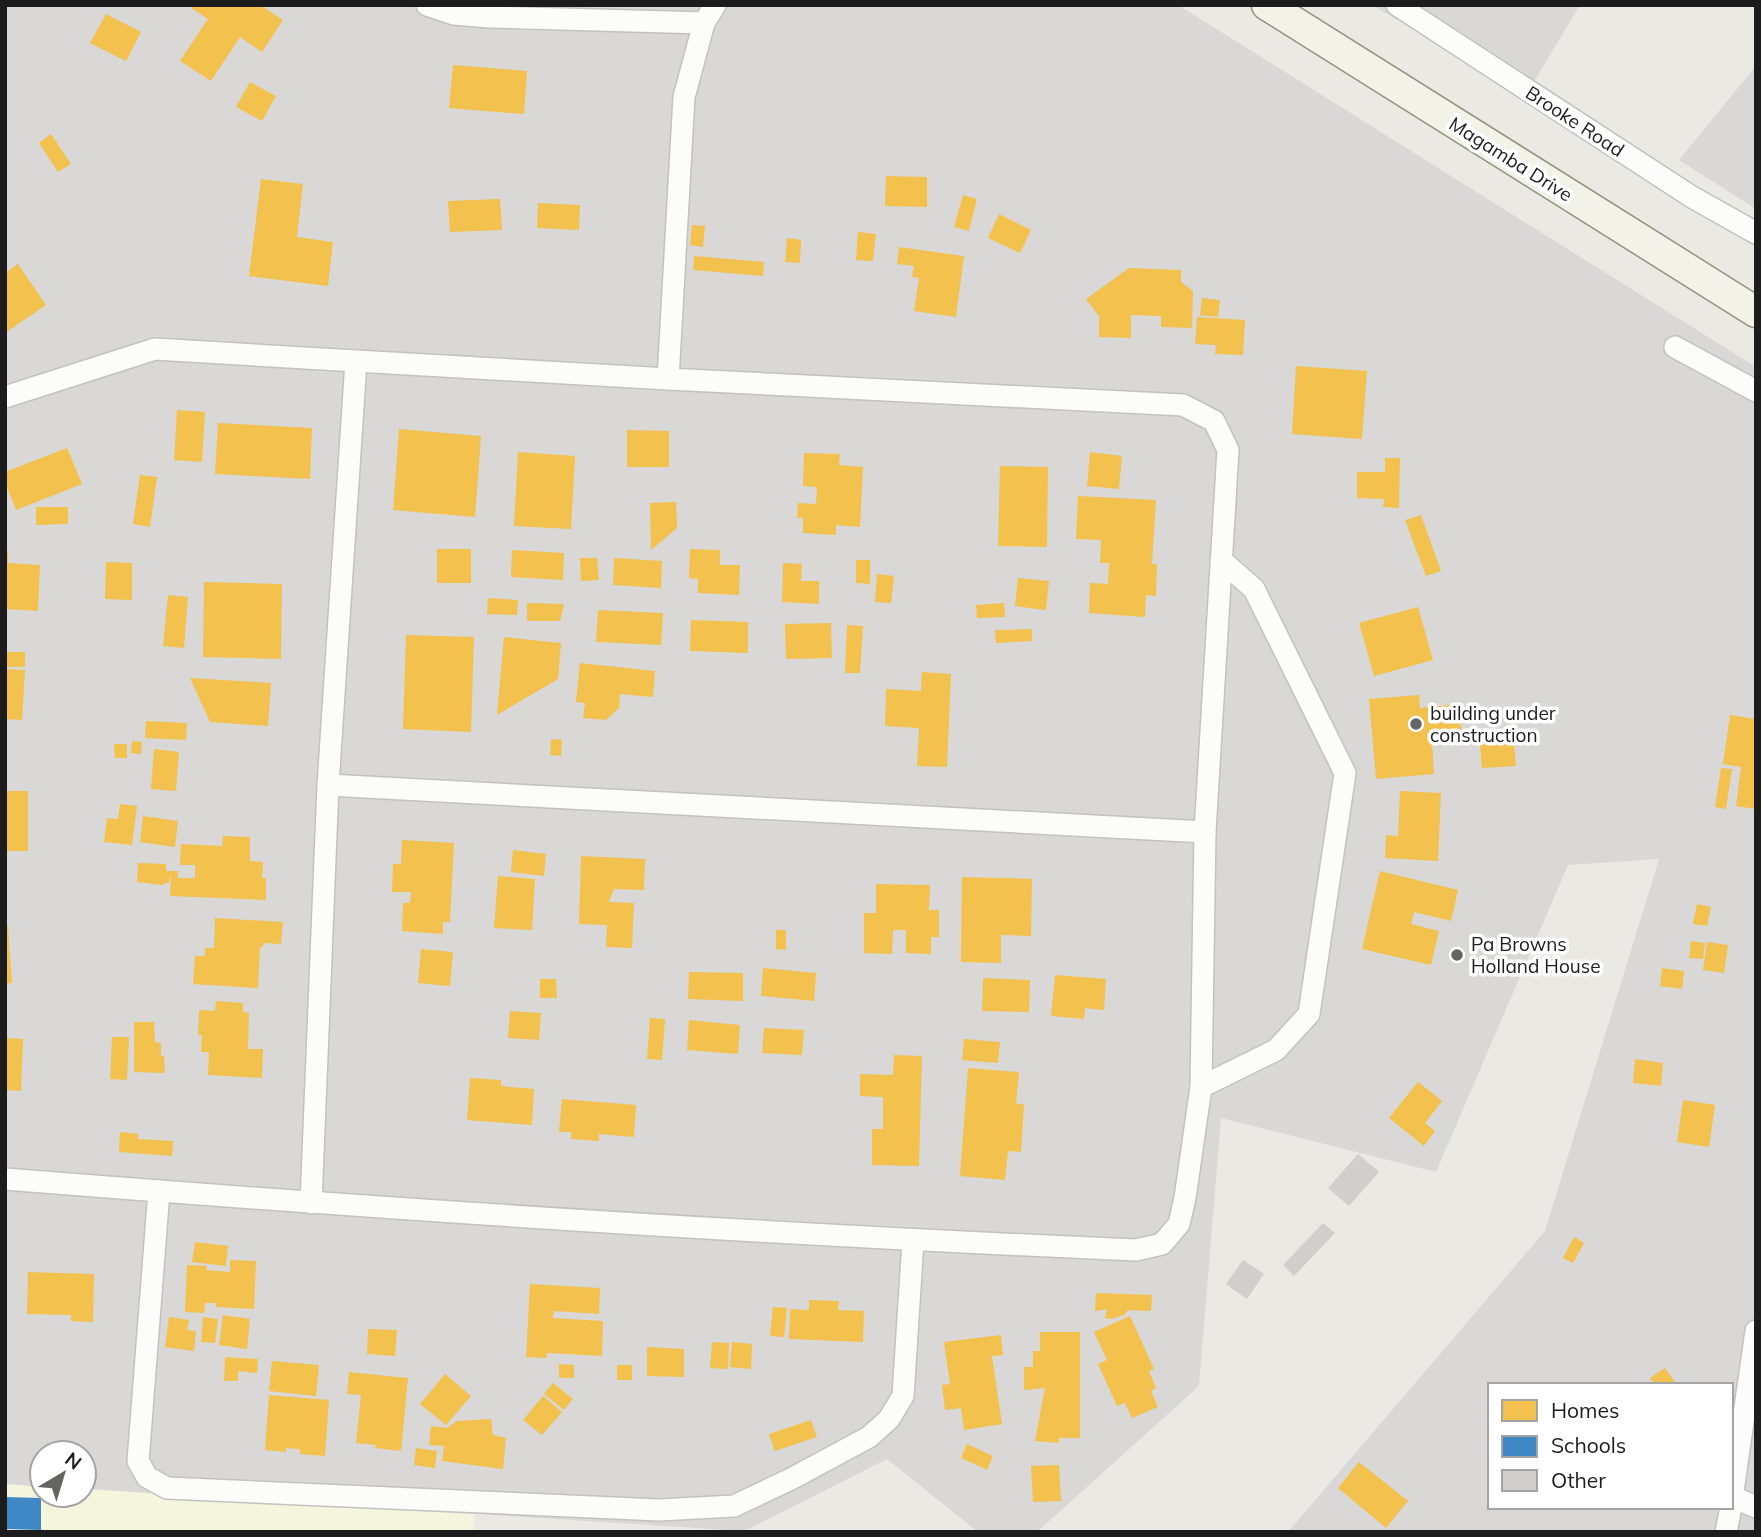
<svg xmlns="http://www.w3.org/2000/svg" width="1761" height="1537" font-family="Mulish,sans-serif">
<rect width="100%" height="100%" fill="#eae9e4"/>
<g fill="#d9d8d6" fill-rule="evenodd">
<path d="M5,5h1173l578,362v1165h-468l257,-301 114,-372 -91,6 -132,307 -215,-54 -22,268 -162,146h-59l-91,-73 -143,72 -660,-42v-36h-42v34l-37,-3zM1490,1385h241v122h-241z"/>
<path d="M1372,5h208l-54,90z"/>
<path d="M1756,66v143l-77,-49z"/>
</g>
<path fill="#f5f5de" d="M5,1484l37,3v8h42v-6l390,25v18h-469z"/>
<g fill="#f2c14e">
<path d="M193,5h67l23,15 -21,32 -22,-15 -29,44 -31,-20 28,-42 -17,-11z"/>
<path d="M106,14l35,18 -15,29 -36,-18z"/>
<path d="M453,65l74,6 -3,43 -75,-6z"/>
<path d="M250,82l26,14 -14,25 -26,-14z"/>
<path d="M51,134l20,30 -13,8 -19,-29z"/>
<path d="M886,176l41,1v30l-42,-1z"/>
<path d="M261,179l42,5 -6,53 36,5 -5,44 -79,-10z"/>
<path d="M963,195l14,4 -8,32 -15,-4z"/>
<path d="M500,199l2,31 -52,2 -2,-31z"/>
<path d="M538,203l42,2 -1,25 -42,-2z"/>
<path d="M999,214l32,16 -11,23 -32,-15z"/>
<path d="M692,225l13,1 -2,21 -13,-2z"/>
<path d="M858,232l18,2 -3,27 -17,-1z"/>
<path d="M787,238l14,2 -1,23 -15,-1z"/>
<path d="M899,247l65,9 -8,61 -42,-6 5,-33 -7,-1 2,-11 -17,-2z"/>
<path d="M694,256l70,6 -1,14 -70,-6z"/>
<path d="M18,264l28,41 -41,28v-60z"/>
<path d="M1129,268l52,2v12l12,9 -1,37 -31,-1v-11l-30,-1v23l-32,-1v-21l-13,-17z"/>
<path d="M1202,298l18,2 -2,17 -18,-2z"/>
<path d="M1197,317l48,3 -2,35 -28,-1 1,-9 -21,-1z"/>
<path d="M1296,366l71,5 -5,68 -70,-5z"/>
<path d="M177,410l28,2 -3,50 -28,-2z"/>
<path d="M218,423l94,5 -2,51 -95,-5z"/>
<path d="M399,429l82,7 -6,81 -82,-7z"/>
<path d="M627,430l42,1v36h-42z"/>
<path d="M67,448l15,36 -66,26 -11,-28v-10z"/>
<path d="M518,452l57,4 -4,73 -57,-3z"/>
<path d="M1090,452l32,4 -3,33 -32,-3z"/>
<path d="M804,453l36,1 -1,11 24,2 -3,60 -24,-2v10l-33,-2v-15h-6l1,-15 18,1 1,-17 -14,-1z"/>
<path d="M1385,458h15l-1,50 -16,-1 1,-8 -27,-1v-26h28z"/>
<path d="M1000,466l48,1 -1,80 -49,-1z"/>
<path d="M140,475l17,2 -7,50 -17,-3z"/>
<path d="M1078,496l78,4 -4,64h5l-1,32 -10,-1 -1,22 -56,-4 1,-30 18,1 1,-21h-9l1,-23 -25,-1z"/>
<path d="M676,502l1,26 -26,22 -1,-47z"/>
<path d="M36,507h32v17l-32,1z"/>
<path d="M1421,515l20,56 -15,5 -21,-56z"/>
<rect x="437" y="549" width="34" height="34"/>
<path d="M690,549l30,1v15h20l-1,30 -41,-2v-14l-9,-1z"/>
<path d="M512,550l52,3 -1,27 -52,-3z"/>
<path d="M5,551h3v12l32,2 -2,46 -33,-2z"/>
<path d="M580,558h17l2,22 -18,1z"/>
<path d="M614,558l48,3 -1,27 -48,-3z"/>
<path d="M856,560h14v24l-14,-1z"/>
<path d="M106,562l26,1v37l-27,-1z"/>
<path d="M783,563l19,1 -1,17h18v23l-37,-2z"/>
<path d="M877,574l17,2 -3,27 -16,-1z"/>
<path d="M1018,578l31,3 -3,29 -31,-4z"/>
<path d="M204,582l78,2 -1,75 -78,-2z"/>
<path d="M168,595l20,2 -4,51 -21,-2z"/>
<path d="M488,598l30,2 -1,15 -30,-1z"/>
<path d="M527,603l37,1 -4,17h-33z"/>
<path d="M1004,603l1,14 -28,1 -1,-13z"/>
<path d="M1418,607l15,53 -59,16 -15,-53z"/>
<path d="M598,610l65,3 -2,32 -65,-3z"/>
<path d="M691,620l57,2v31l-58,-2z"/>
<path d="M831,623l1,35 -46,1 -1,-35z"/>
<path d="M847,625l16,1 -3,47h-15z"/>
<path d="M1032,629v12l-36,2 -1,-13z"/>
<path d="M406,635l68,2 -3,95 -68,-3z"/>
<path d="M504,637l57,6 -3,36 -61,36z"/>
<rect x="5" y="652" width="20" height="15"/>
<path d="M580,663l75,8 -2,26 -33,-3 -1,14 -13,12 -23,-2 2,-15 -9,-1z"/>
<path d="M5,669l20,1 -3,50 -17,-1z"/>
<path d="M922,672l29,2 -4,93 -30,-1 2,-38 -34,-2 1,-37 35,2z"/>
<path d="M190,678l81,5 -3,43 -58,-4z"/>
<path d="M1419,695l1,13 39,-4 3,36 -30,2 2,32 -58,5 -7,-80z"/>
<path d="M1730,715l26,4v90l-20,-3 5,-39 -18,-3z"/>
<path d="M146,721l41,2 -1,17 -41,-2z"/>
<path d="M1513,732l3,34 -34,2 -3,-34z"/>
<path d="M551,739l11,1 -1,16 -11,-1z"/>
<path d="M132,741l10,1 -1,12 -10,-1z"/>
<path d="M114,744h13v14h-12z"/>
<path d="M154,749l25,3 -3,39 -25,-2z"/>
<path d="M1721,768l11,1 -6,40 -11,-2z"/>
<rect x="5" y="791" width="23" height="60"/>
<path d="M1400,791l41,2 -3,68 -53,-3 1,-23 12,1z"/>
<path d="M120,804l17,2 -5,39 -28,-3 3,-24 11,1z"/>
<path d="M143,816l35,5 -3,26 -35,-5z"/>
<path d="M223,836l27,1v24l13,1 -1,16h4v22l-96,-4 1,-22 -2,8 -7,3 -25,-3 1,-19 28,1v7h12v7h17v-13h-15l1,-21 41,2z"/>
<path d="M402,840l52,3 -4,79h-7v12l-41,-3 1,-28h7l1,-11h-19l1,-28h8z"/>
<path d="M513,850l33,4 -2,22 -33,-4z"/>
<path d="M581,856l64,3 -1,31 -30,-1 -5,13 25,1 -2,45 -26,-1 1,-22 -28,-1z"/>
<path d="M1380,871l78,19 -7,31 -37,-9 -3,12 28,7 -8,34 -69,-16z"/>
<path d="M498,876l37,3 -3,51 -38,-2z"/>
<path d="M962,877l70,2 -1,57 -30,-1v28l-40,-1z"/>
<path d="M876,884l54,1 -1,25h10v27h-8v17l-25,-1v-23h-13l-1,24 -28,-1v-40h12z"/>
<path d="M1697,904l14,3 -4,19 -14,-2z"/>
<path d="M215,918l68,4 -2,22 -18,-1v4h-3l-2,41 -65,-4 2,-28h10v-8h9z"/>
<path d="M8,926l4,57 -7,1v-57z"/>
<path d="M776,930h10v20l-10,-1z"/>
<path d="M1691,941l14,2 -2,16 -14,-1z"/>
<path d="M1707,942l21,3 -4,28 -21,-3z"/>
<path d="M421,949l32,3 -3,34 -32,-3z"/>
<path d="M763,968l53,5 -2,28 -53,-5z"/>
<path d="M1662,968l22,3 -2,18 -22,-3z"/>
<path d="M689,972l54,1v28l-55,-2z"/>
<path d="M1055,975l51,4 -2,31 -19,-2 -1,11 -33,-3z"/>
<path d="M983,978l47,2 -1,32 -47,-1z"/>
<path d="M540,979h16l1,19h-17z"/>
<path d="M216,1001l27,2v9l6,1 -1,36h15l-1,29 -54,-3 1,-23h-8l1,-17h-4l1,-25 16,1z"/>
<path d="M510,1011l31,2 -2,27 -31,-2z"/>
<path d="M650,1018l15,1 -3,41 -15,-1z"/>
<path d="M689,1020l51,5 -2,29 -51,-4z"/>
<path d="M134,1022h20l1,20 6,1v13h3l1,17 -31,-1z"/>
<path d="M764,1028l40,2 -2,25 -40,-2z"/>
<path d="M112,1037h17l-2,43 -17,-1z"/>
<path d="M5,1038l18,1 -2,52 -16,-1z"/>
<path d="M964,1039l36,3 -2,21 -36,-3z"/>
<path d="M894,1055l28,1 -3,110 -47,-1v-36h11v-32l-23,-1v-22l33,1z"/>
<path d="M1635,1059l28,4 -2,23 -28,-3z"/>
<path d="M968,1068l51,4 -3,32h8l-3,48 -13,-1 -3,29 -45,-4z"/>
<path d="M470,1078l31,2v6l33,3 -2,36 -65,-5z"/>
<path d="M1418,1082l24,19 -17,22 10,8 -11,15 -35,-28z"/>
<path d="M562,1099l74,6 -2,32 -35,-3v7l-28,-2v-7h-12z"/>
<path d="M1683,1100l32,5 -6,42 -32,-5z"/>
<path d="M120,1132l18,2v5l35,2 -1,15 -53,-4z"/>
<path d="M1574,1237l10,6 -11,20 -10,-5z"/>
<path d="M195,1242l33,4 -2,20 -34,-4z"/>
<path d="M230,1260l26,1 -2,48 -38,-2v-4h-11l-1,10 -19,-1 2,-47 20,1 -1,4 24,2z"/>
<path d="M28,1272l66,2 -1,48 -22,-1v-6l-44,-1z"/>
<path d="M530,1284l70,4 -1,26 -45,-3 -1,7 50,3 -1,35 -55,-3v5l-21,-1z"/>
<path d="M1096,1293l56,2 -1,16 -23,-1 -4,5 -13,4 -6,-1 2,-9 -12,2z"/>
<path d="M809,1300l30,1 -1,9 26,1 -1,31 -74,-3 1,-30 19,1z"/>
<path d="M773,1307l14,1 -3,29 -14,-1z"/>
<path d="M223,1315l27,4 -3,30 -28,-4z"/>
<path d="M1130,1316l24,53 -5,2 7,17 -5,3 7,16 -26,11 -7,-15 -8,3 -19,-42 9,-4 -13,-28z"/>
<path d="M169,1317l20,3 -2,10 9,1 -2,20 -29,-4z"/>
<path d="M203,1317l15,2 -3,24 -14,-1z"/>
<path d="M368,1329l29,1 -2,26 -28,-2z"/>
<path d="M1040,1332h40v106h-21v5l-24,-2 10,-53 -21,2v-23h9v-16h7z"/>
<path d="M1001,1335l2,20 -11,1 10,68 -38,6 -3,-22 -16,2 -3,-25 8,-1 -6,-42z"/>
<path d="M712,1342l17,1 -1,26 -18,-1z"/>
<path d="M732,1342l20,2 -1,25 -21,-2z"/>
<path d="M647,1347l37,2v28l-37,-1z"/>
<path d="M225,1357l33,2 -1,14 -19,-2v10h-14z"/>
<path d="M272,1361l47,4 -3,31 -47,-5z"/>
<path d="M559,1364l15,1v13h-15z"/>
<rect x="617" y="1365" width="15" height="15"/>
<path d="M1665,1368l12,17h-22l-5,-7z"/>
<path d="M349,1372l59,6 -7,73 -26,-3 1,-3 -20,-2 5,-48 -14,-1z"/>
<path d="M445,1374l26,22 -25,29 -26,-21z"/>
<path d="M553,1383l20,16 -9,11 -20,-16z"/>
<path d="M269,1395l60,5 -4,56 -25,-2v-5l-14,-1v4l-21,-2z"/>
<path d="M543,1396l19,16 -20,23 -19,-15z"/>
<path d="M491,1419l2,16 13,3 -3,31 -61,-8 2,-15 -15,-1 2,-19 16,2 10,-7z"/>
<path d="M811,1420l6,17 -42,14 -6,-17z"/>
<path d="M967,1444l26,12 -6,14 -26,-12z"/>
<path d="M416,1448l21,3 -2,17 -21,-3z"/>
<path d="M1359,1462l49,39 -22,27 -48,-40z"/>
<path d="M1059,1465l2,36 -28,1 -2,-36z"/>
</g>
<path fill="#3f88c5" d="M5,1497l36,1v32l-36,-1z"/>
<g fill="#d1cfcb">
<path d="M1358,1154l21,18 -30,34 -21,-18z"/>
<path d="M1323,1223l12,10 -41,43 -11,-11z"/>
<path d="M1243,1260l21,14 -17,25 -21,-15z"/>
</g>
<g fill="none" stroke-linecap="round" stroke-linejoin="round">
<g stroke="#c3c2c0" stroke-width="24">
<g id="street">
<path d="M427,5l27,9 35,3 215,6"/>
<path d="M1397,5l295,192 64,36"/>
<path d="M1675,347l81,44"/>
<path d="M5,397l150,-48 201,12"/>
<path d="M328,785l877,47"/>
<path d="M1201,1087l75,-37 33,-36 36,-241 -91,-184 -33,-29"/>
<path d="M5,1179c377,30 754,55 1131,71l26,-6 17,-20 6,-26 16,-111 4,-255 23,-382 -14,-29 -31,-16 -515,-26 16,-282 20,-74 11,-18"/>
<path d="M159,1191l-21,270 9,16 20,11 492,22 75,-4 57,-27 78,-42 20,-18 14,-23 10,-155"/>
<path d="M311,1203l17,-418 28,-424 312,18"/>
<path d="M1733,1497l23,10"/>
<path d="M1731,1505l25,-174"/>
<path d="M1726,1532l5,-25"/>
</g>
</g>
<g stroke="#91947d" stroke-width="33">
<path id="secondary" d="M1267,5l489,307"/>
</g>
<use href="#street" stroke="#fcfcfb" stroke-width="21"/>
<use href="#secondary" stroke="#f2f2e9" stroke-width="30"/>
</g>
<g fill="#646462" stroke="#fff" stroke-width="2.5">
<circle cx="1416" cy="724" r="7"/>
<circle cx="1457" cy="955" r="7"/>
</g>
<g text-anchor="middle" stroke-width="7" stroke-linejoin="round" paint-order="stroke">
<g font-size="19" fill="#1c1c1c" stroke="#fff">
<text transform="translate(1575 121) rotate(33)" y="7">Brooke Road</text>
<text transform="translate(1511 159) rotate(32)" y="7">Magamba Drive</text>
</g>
<g font-size="19" fill="#1c1c1c" stroke="#fff" text-anchor="start">
<text x="1430" y="720">building under<tspan x="1430" dy="22">construction</tspan></text>
<text x="1471" y="951">Pa Browns<tspan x="1471" dy="22">Holland House</tspan></text>
</g>
</g>
<rect width="1761" height="1537" fill="none" stroke="#1c1c1c" stroke-width="14"/>
<rect x="1488" y="1383" width="245" height="126" fill="#ffffff" stroke="#a4a4a4" stroke-width="2"/>
<rect x="1502" y="1400" width="35" height="21" fill="#f2c14e" stroke="#a4a4a4" stroke-width="2"/>
<text x="1551" y="1418" font-size="21" fill="#1c1c1c">Homes</text>
<rect x="1502" y="1436" width="35" height="21" fill="#3f88c5" stroke="#a4a4a4" stroke-width="2"/>
<text x="1551" y="1453" font-size="21" fill="#1c1c1c">Schools</text>
<rect x="1502" y="1470" width="35" height="21" fill="#d1cfcb" stroke="#a4a4a4" stroke-width="2"/>
<text x="1551" y="1488" font-size="21" fill="#1c1c1c">Other</text>
<g transform="translate(63 1474) rotate(38)"><circle r="33" fill="#ffffff" stroke="#a4a4a4" stroke-width="2"/>
<path d="M0-5L12 26L0 18L-12 26Z" fill="#646462"/>
<text y="-10" font-size="19" font-weight="bold" text-anchor="middle" fill="#1c1c1c">N</text>
</g>
</svg>
